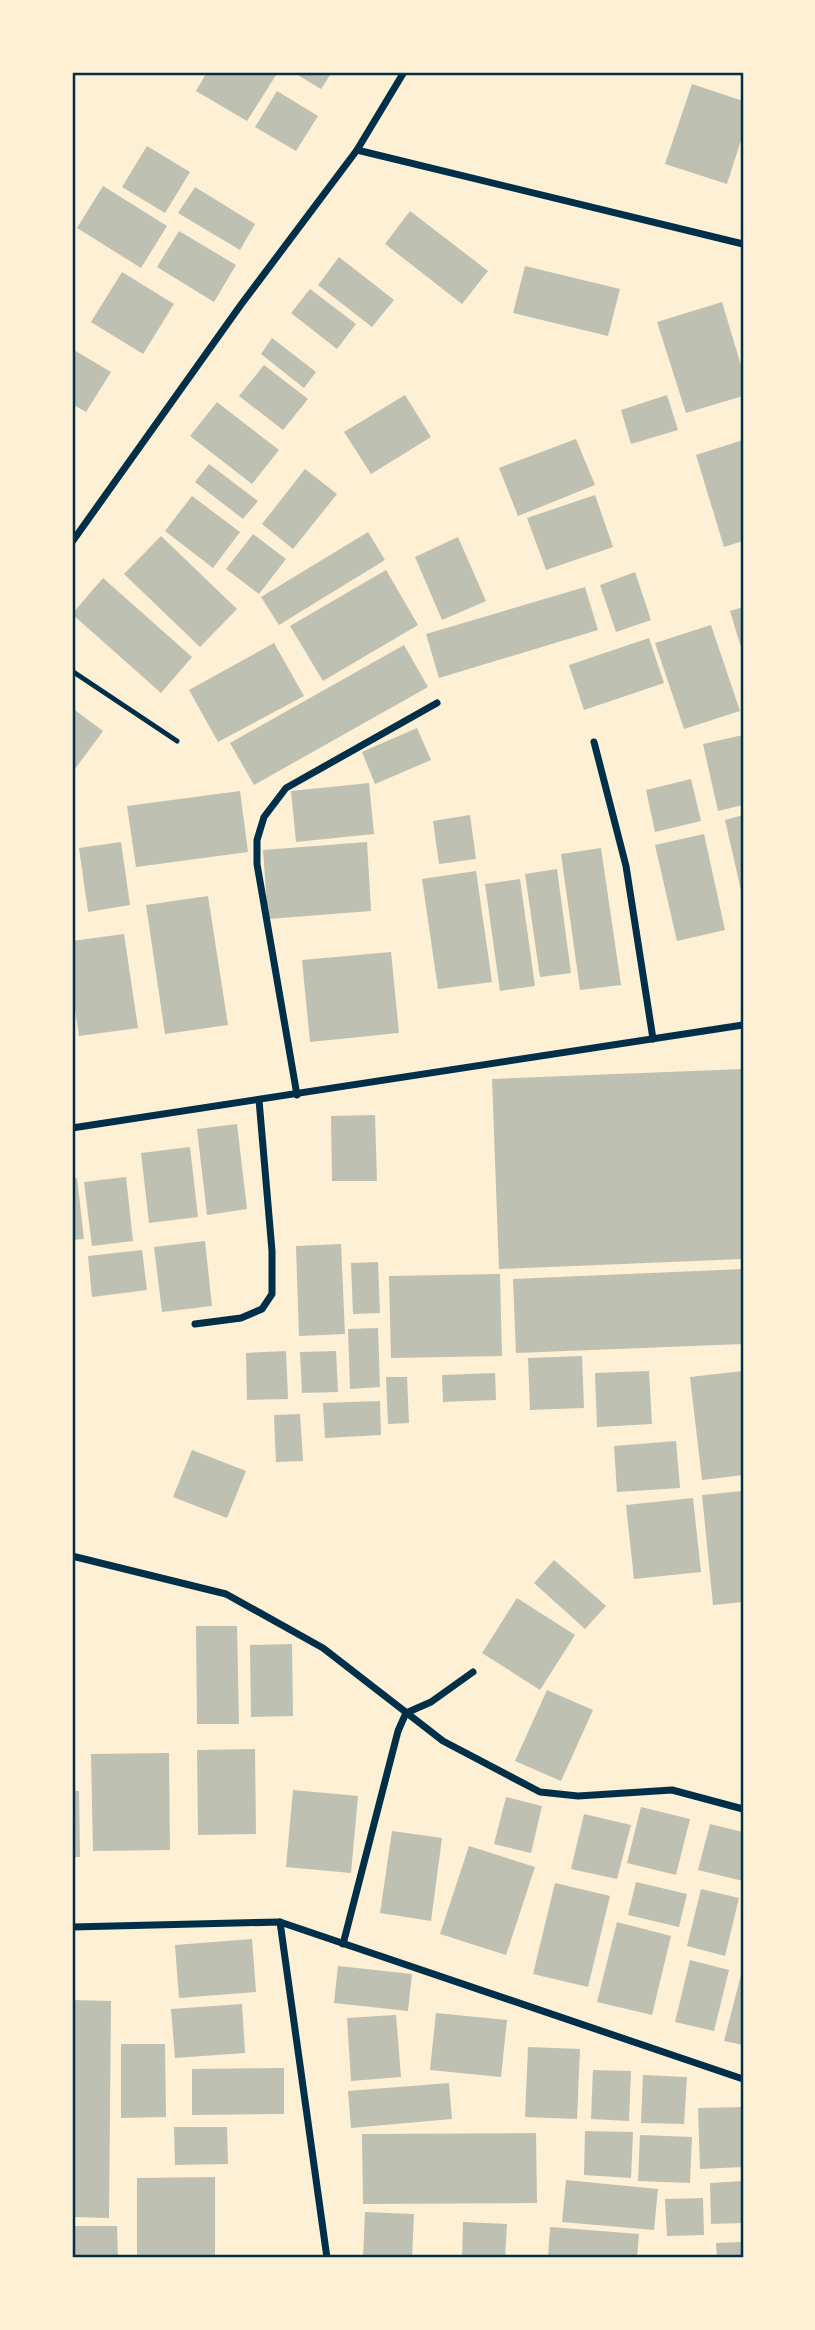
<svg xmlns="http://www.w3.org/2000/svg" width="815" height="2330" font-family="Quicksand,sans-serif">
<rect width="100%" height="100%" fill="#fdf0d5"/>
<g fill="#bec0b2">
<path d="M207,72h64l5,3 -29,46 -51,-30z"/>
<path d="M293,72h39l-11,17z"/>
<path d="M692,84l51,17v33l-16,50 -62,-20z"/>
<path d="M277,91l41,25 -22,35 -41,-24z"/>
<path d="M147,146l43,26 -25,41 -43,-26z"/>
<path d="M103,186l64,40 -26,42 -64,-40z"/>
<path d="M195,187l60,37 -15,26 -62,-37z"/>
<path d="M410,211l78,60 -26,33 -77,-60z"/>
<path d="M179,231l57,34 -22,37 -57,-35z"/>
<path d="M339,257l55,43 -22,27 -54,-42z"/>
<path d="M525,266l95,23 -12,47 -95,-23z"/>
<path d="M122,272l52,32 -31,50 -52,-32z"/>
<path d="M310,289l46,35 -19,25 -46,-36z"/>
<path d="M722,302l21,70v24l-57,17 -29,-91z"/>
<path d="M272,338l44,34 -12,16 -43,-34z"/>
<path d="M72,349l39,23 -25,40 -14,-8z"/>
<path d="M264,365l44,34 -25,31 -44,-34z"/>
<path d="M405,395l26,42 -60,37 -27,-42z"/>
<path d="M667,395l11,35 -47,14 -10,-34z"/>
<path d="M217,402l62,48 -27,34 -62,-48z"/>
<path d="M576,439l19,46 -77,31 -19,-48z"/>
<path d="M743,440v101l-19,6 -28,-92z"/>
<path d="M209,464l49,37 -15,18 -48,-37z"/>
<path d="M305,469l32,25 -44,55 -31,-25z"/>
<path d="M595,495l18,52 -67,23 -19,-52z"/>
<path d="M192,496l48,36 -27,36 -48,-37z"/>
<path d="M368,532l17,28 -106,65 -18,-28z"/>
<path d="M253,534l33,25 -27,35 -33,-25z"/>
<path d="M161,536l76,73 -37,38 -76,-73z"/>
<path d="M458,537l28,64 -44,19 -27,-63z"/>
<path d="M386,570l32,55 -95,56 -33,-55z"/>
<path d="M635,572l16,48 -35,12 -16,-47z"/>
<path d="M103,578l89,79 -31,36 -89,-79z"/>
<path d="M585,587l13,43 -159,48 -13,-44z"/>
<path d="M743,607v47l-13,-43z"/>
<path d="M711,625l29,86 -56,18 -29,-86z"/>
<path d="M649,638l15,45 -80,27 -15,-45z"/>
<path d="M274,643l30,53 -86,46 -29,-52z"/>
<path d="M404,645l24,42 -174,98 -24,-42z"/>
<path d="M72,708l31,23 -31,42z"/>
<path d="M417,728l14,32 -56,24 -13,-32z"/>
<path d="M743,735v70l-25,6 -15,-67z"/>
<path d="M691,779l10,42 -46,11 -9,-42z"/>
<path d="M369,783l5,51 -78,8 -5,-51z"/>
<path d="M240,791l8,61 -112,15 -9,-61z"/>
<path d="M470,815l6,44 -37,5 -6,-43z"/>
<path d="M743,815v80h-1l-17,-75z"/>
<path d="M704,834l21,96 -48,11 -22,-96z"/>
<path d="M121,842l9,63 -42,7 -9,-64z"/>
<path d="M367,842l4,69 -103,8 -5,-69z"/>
<path d="M601,848l20,137 -41,5 -19,-136z"/>
<path d="M557,869l14,104 -31,4 -15,-103z"/>
<path d="M476,871l16,111 -54,7 -16,-110z"/>
<path d="M520,879l15,107 -35,5 -15,-107z"/>
<path d="M208,896l20,129 -63,9 -19,-129z"/>
<path d="M124,934l14,94 -59,8 -7,-47v-48z"/>
<path d="M391,952l8,81 -89,9 -8,-82z"/>
<path d="M743,1069v190l-244,10 -7,-190z"/>
<path d="M375,1115l2,66h-45l-1,-65z"/>
<path d="M237,1124l10,85 -40,6 -10,-86z"/>
<path d="M190,1147l8,70 -49,6 -8,-70z"/>
<path d="M126,1177l7,64 -41,5 -8,-64z"/>
<path d="M77,1178l7,61 -12,1v-61z"/>
<path d="M205,1241l7,65 -50,6 -8,-65z"/>
<path d="M341,1244l4,90 -46,2 -3,-90z"/>
<path d="M142,1250l5,40 -55,7 -4,-41z"/>
<path d="M378,1262l2,51 -27,1 -2,-51z"/>
<path d="M743,1269v75l-227,9 -3,-74z"/>
<path d="M500,1274l2,82 -111,2 -2,-82z"/>
<path d="M378,1328l2,59 -30,2 -2,-60z"/>
<path d="M286,1351l2,48 -41,1 -1,-47z"/>
<path d="M336,1351l2,41 -36,1 -2,-41z"/>
<path d="M582,1356l2,52 -54,2 -2,-52z"/>
<path d="M649,1371l3,53 -55,3 -2,-54z"/>
<path d="M743,1371v104l-41,5 -12,-103z"/>
<path d="M495,1373l1,27 -53,2 -1,-27z"/>
<path d="M386,1377h21l2,46 -21,1z"/>
<path d="M380,1401l1,34 -56,3 -2,-35z"/>
<path d="M300,1414l3,47 -27,1 -2,-47z"/>
<path d="M676,1441l4,47 -63,4 -3,-46z"/>
<path d="M192,1450l54,21 -19,47 -54,-21z"/>
<path d="M743,1491v111l-30,3 -11,-110z"/>
<path d="M693,1498l8,74 -67,7 -8,-74z"/>
<path d="M554,1560l52,46 -21,23 -51,-46z"/>
<path d="M517,1598l58,37 -35,55 -58,-37z"/>
<path d="M196,1626h41l2,98h-42z"/>
<path d="M292,1644l1,72 -42,1 -1,-72z"/>
<path d="M547,1690l46,20 -32,71 -46,-20z"/>
<path d="M255,1749l1,85 -58,1 -1,-85z"/>
<path d="M169,1753l1,97 -77,1 -2,-97z"/>
<path d="M293,1790l65,6 -7,77 -65,-6z"/>
<path d="M72,1791h7l1,66h-8z"/>
<path d="M506,1797l36,9 -11,47 -37,-9z"/>
<path d="M641,1807l49,12 -14,56 -49,-12z"/>
<path d="M584,1814l47,11 -14,54 -46,-10z"/>
<path d="M710,1824l33,8v49l-45,-11z"/>
<path d="M392,1831l50,7 -11,83 -51,-8z"/>
<path d="M469,1846l66,21 -29,88 -66,-21z"/>
<path d="M636,1882l51,12 -8,33 -51,-12z"/>
<path d="M555,1883l55,13 -22,91 -55,-13z"/>
<path d="M701,1889l38,9 -14,58 -38,-10z"/>
<path d="M617,1922l54,14 -19,79 -55,-13z"/>
<path d="M252,1939l4,53 -77,6 -4,-53z"/>
<path d="M690,1960l39,10 -15,61 -39,-9z"/>
<path d="M338,1966l74,8 -4,37 -74,-8z"/>
<path d="M743,1967v78l-19,-4z"/>
<path d="M72,2000l39,1 -2,217 -37,-1z"/>
<path d="M242,2004l3,49 -70,5 -4,-49z"/>
<path d="M436,2013l71,7 -6,57 -71,-7z"/>
<path d="M396,2015l5,62 -50,4 -4,-63z"/>
<path d="M121,2044h44l1,73 -45,1z"/>
<path d="M528,2047l52,2 -3,70 -52,-2z"/>
<path d="M284,2068v46l-92,1v-46z"/>
<path d="M593,2070l38,1 -2,50 -38,-2z"/>
<path d="M643,2075l44,2 -3,47 -43,-1z"/>
<path d="M449,2083l3,36 -101,9 -3,-37z"/>
<path d="M743,2107v60l-43,2 -2,-61z"/>
<path d="M174,2127h53l1,37 -53,1z"/>
<path d="M585,2131l48,1 -2,46 -47,-3z"/>
<path d="M536,2133l1,70 -174,1 -1,-70z"/>
<path d="M640,2135l52,2 -2,46 -52,-2z"/>
<path d="M215,2177v80h-78v-79z"/>
<path d="M566,2180l92,9 -4,41 -92,-8z"/>
<path d="M743,2181v42l-32,1 -1,-41z"/>
<path d="M703,2198l1,37 -37,1 -2,-37z"/>
<path d="M365,2212l49,2 -2,44h-49z"/>
<path d="M463,2222l44,2 -2,34h-43z"/>
<path d="M72,2226h45l1,32h-46z"/>
<path d="M550,2227l89,7 -2,24h-89z"/>
<path d="M743,2242v16h-26l-1,-15z"/>
</g>
<g fill="none" stroke-linecap="round" stroke-linejoin="round">
<path stroke="#003049" stroke-width="5" d="M72,671l105,70"/>
<g stroke="#003049" stroke-width="7">
<path d="M357,150l386,94"/>
<path d="M72,542l168,-236 117,-156 47,-78"/>
<path d="M594,742l32,124 27,173"/>
<path d="M297,1095l-40,-231v-24l7,-23 22,-29 151,-85"/>
<path d="M72,1128l671,-103"/>
<path d="M195,1324l46,-6 21,-9 10,-15v-43l-13,-151"/>
<path d="M72,1556l154,38 97,54 120,93 97,51 38,4 94,-6 71,19"/>
<path d="M280,1922l47,336"/>
<path d="M72,1927l208,-5 463,157"/>
<path d="M343,1944l55,-213 8,-18 25,-11 42,-30"/>
</g>
</g>
<rect width="815" height="2330" fill="none" stroke="#fdf0d5" stroke-width="147"/>
<rect x="74" y="74" width="668" height="2182" fill="none" stroke="#003049" stroke-width="2.5"/>
</svg>
